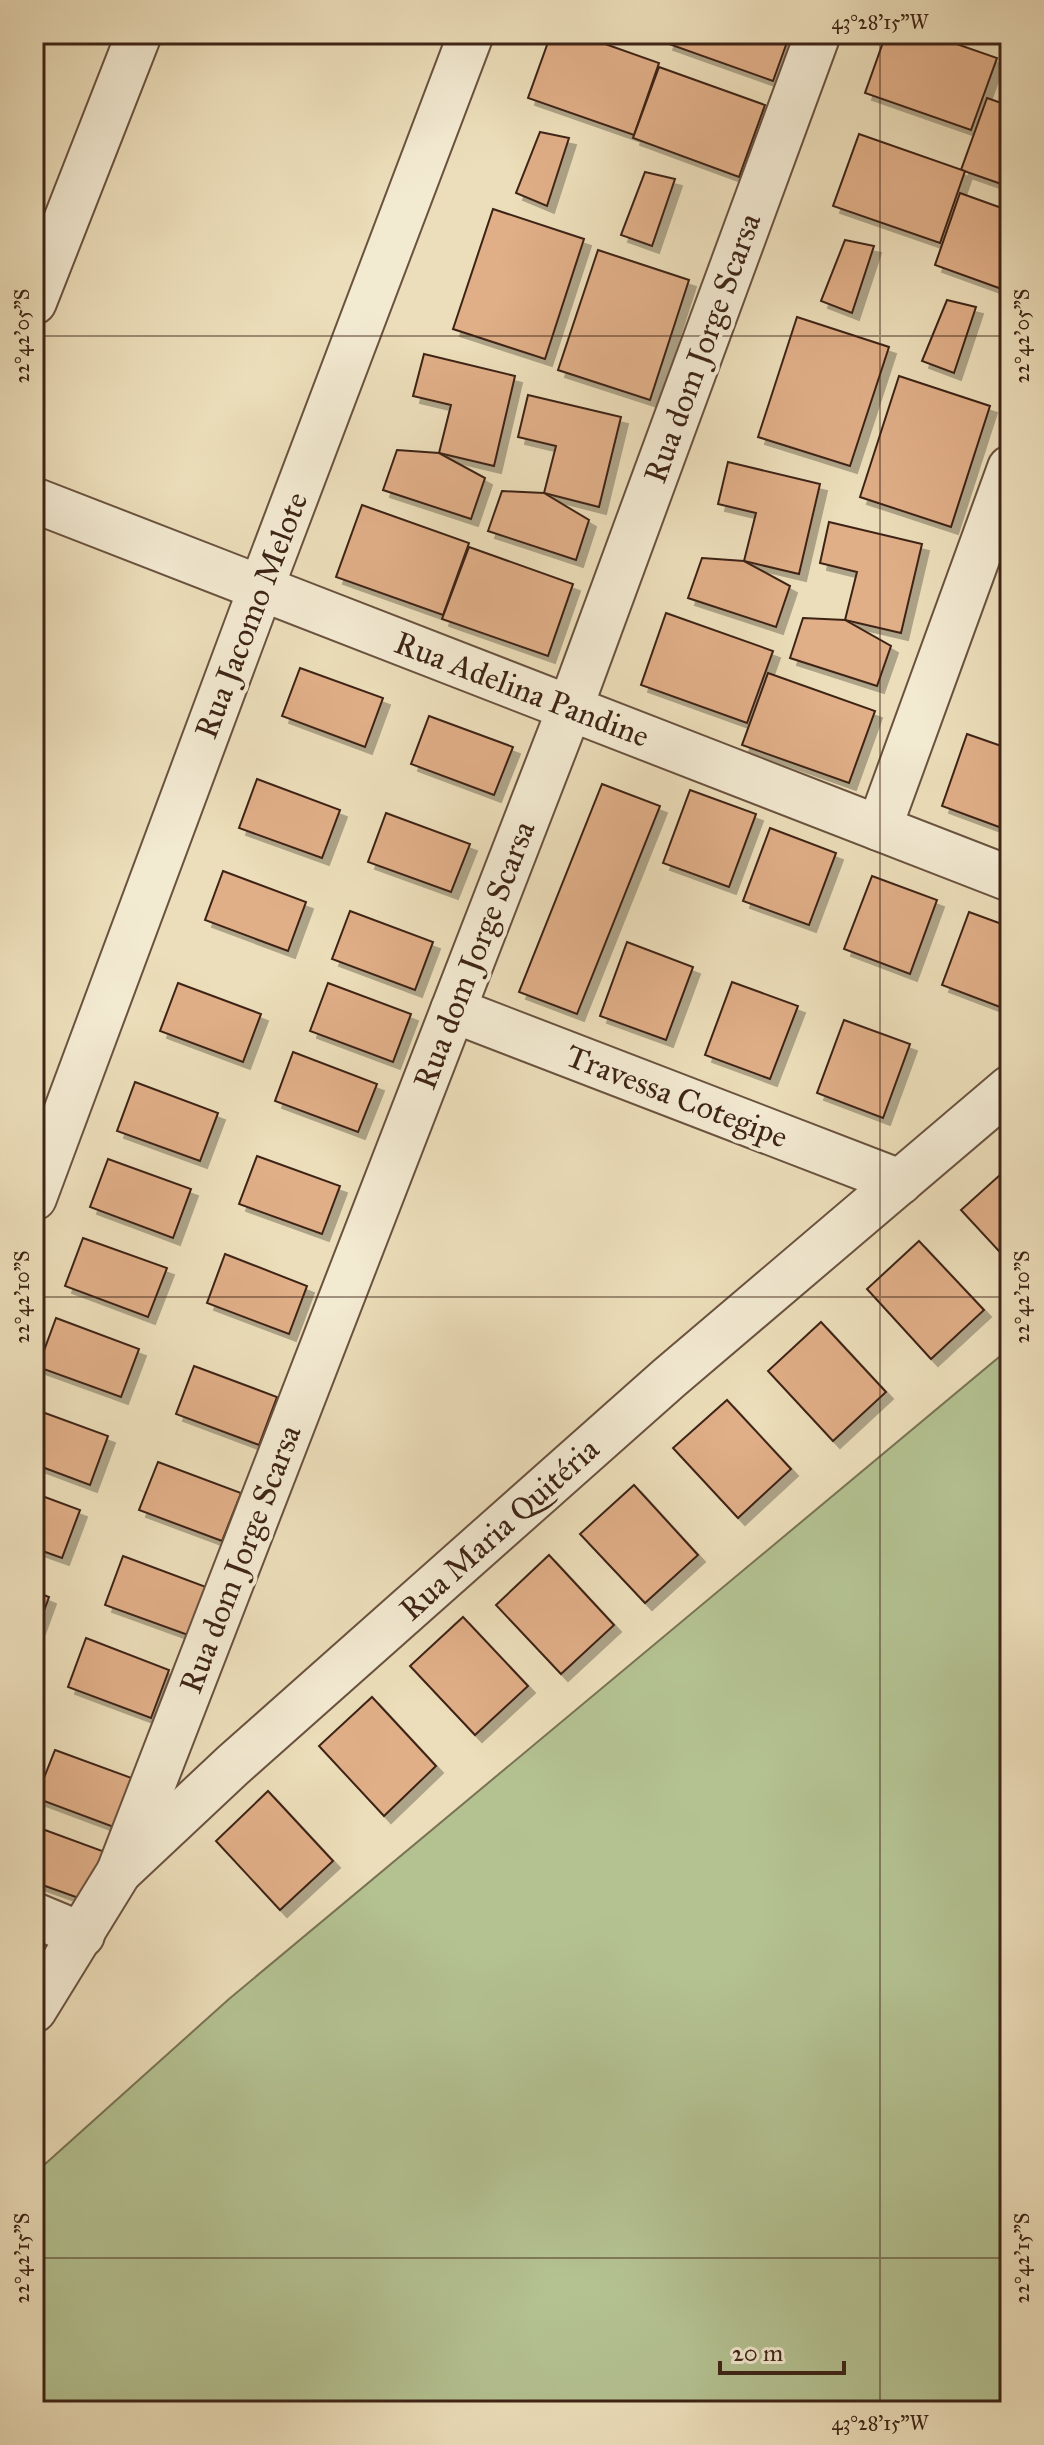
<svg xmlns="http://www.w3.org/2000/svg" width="1044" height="2445" font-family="'IM FELL Great Primer',serif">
<defs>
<filter id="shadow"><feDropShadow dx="7" dy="7" stdDeviation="0" flood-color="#0004"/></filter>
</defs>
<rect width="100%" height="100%" fill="#ecdeba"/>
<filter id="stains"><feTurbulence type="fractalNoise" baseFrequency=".0025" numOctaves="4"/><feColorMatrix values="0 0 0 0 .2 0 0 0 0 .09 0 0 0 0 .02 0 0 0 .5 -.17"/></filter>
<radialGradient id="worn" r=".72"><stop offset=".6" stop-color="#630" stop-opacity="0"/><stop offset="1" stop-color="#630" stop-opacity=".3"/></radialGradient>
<path fill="#b4c292" stroke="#797354" stroke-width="2" d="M1010,1348v1063h-976v-237l195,-175z"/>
<g fill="#e0ae87" stroke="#3e2416" stroke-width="2" filter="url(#shadow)">
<path d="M551,34h26l82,29 -25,72 -106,-37z"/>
<path d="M670,34h120l-17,47 -107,-38z"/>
<path d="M886,34h42l69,24 -26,72 -106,-37z"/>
<path d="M659,67l106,38 -26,72 -106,-39z"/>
<path d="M987,98l23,8v81l-49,-17z"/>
<path d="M540,132l29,6 -22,68 -31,-13z"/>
<path d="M859,134l106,37 -25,72 -107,-37z"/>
<path d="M645,172l30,7 -23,67 -31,-11z"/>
<path d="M960,193l50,18v81l-75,-27z"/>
<path d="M493,209l91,30 -39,120 -92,-30z"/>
<path d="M845,240l29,6 -22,67 -31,-12z"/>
<path d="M598,250l91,30 -39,120 -92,-30z"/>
<path d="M947,300l29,7 -22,66 -32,-12z"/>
<path d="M797,317l92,30 -39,119 -92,-29z"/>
<path d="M424,354l91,22 -21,90 -55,-13 12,-48 -38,-9z"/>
<path d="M899,376l91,30 -39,121 -91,-30z"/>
<path d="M528,395l93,22 -22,90 -55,-14 12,-47 -38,-9z"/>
<path d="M397,450l42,3 46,25 -14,41 -88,-29z"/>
<path d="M728,462l92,22 -21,90 -55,-13 12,-48 -38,-9z"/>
<path d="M502,491l42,2 45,27 -13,40 -88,-29z"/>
<path d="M362,505l107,38 -26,72 -107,-38z"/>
<path d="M829,522l93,22 -21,89 -56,-13 12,-48 -37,-9z"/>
<path d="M469,547l104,37 -25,72 -106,-37z"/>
<path d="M702,558l42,3 46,25 -14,41 -88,-29z"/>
<path d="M666,613l107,38 -26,72 -106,-38z"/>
<path d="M803,618l42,2 46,26 -14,40 -87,-28z"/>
<path d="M300,668l83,30 -18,49 -83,-31z"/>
<path d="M768,673l107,38 -26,72 -107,-38z"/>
<path d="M429,716l84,31 -19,48 -83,-31z"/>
<path d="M967,734l43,15v82l-68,-25z"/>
<path d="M257,779l83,31 -18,48 -83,-30z"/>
<path d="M602,784l58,22 -83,208 -58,-22z"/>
<path d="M690,790l66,24 -27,73 -66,-24z"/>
<path d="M386,813l84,31 -19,48 -83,-30z"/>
<path d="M770,828l66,25 -27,72 -66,-24z"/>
<path d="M223,871l83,31 -18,49 -83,-31z"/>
<path d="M872,876l65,24 -27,74 -66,-25z"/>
<path d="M350,911l83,31 -18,48 -83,-31z"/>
<path d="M969,912l41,15 -2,83 -66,-25z"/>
<path d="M627,942l66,25 -27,73 -66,-24z"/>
<path d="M732,982l66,24 -28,73 -65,-24z"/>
<path d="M178,983l83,31 -18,48 -83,-31z"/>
<path d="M328,983l83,31 -18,48 -83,-31z"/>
<path d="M844,1020l66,24 -27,74 -66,-25z"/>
<path d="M293,1052l84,32 -19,48 -83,-31z"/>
<path d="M135,1082l83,31 -18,48 -83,-30z"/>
<path d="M257,1156l83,30 -18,48 -83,-30z"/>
<path d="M108,1159l83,30 -18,49 -83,-31z"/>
<path d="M1010,1166v97l-49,-53z"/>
<path d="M83,1238l84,30 -19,49 -83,-31z"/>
<path d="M919,1241l65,69 -53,49 -64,-70z"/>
<path d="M225,1254l82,32 -18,48 -82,-31z"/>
<path d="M56,1318l83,31 -18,48 -83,-30z"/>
<path d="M821,1322l65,70 -53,49 -65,-70z"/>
<path d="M194,1366l83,31 -18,48 -83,-31z"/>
<path d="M727,1400l64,69 -53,49 -65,-70z"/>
<path d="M34,1409l74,27 -18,49 -56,-21z"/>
<path d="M158,1462l83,31 -19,48 -83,-31z"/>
<path d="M634,1485l64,70 -53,48 -65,-69z"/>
<path d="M34,1493l46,17 -18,48 -28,-10z"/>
<path d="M549,1555l65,70 -53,49 -65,-69z"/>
<path d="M123,1556l83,31 -18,48 -83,-30z"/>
<path d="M34,1591l15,6 -15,41z"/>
<path d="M463,1617l65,69 -53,49 -65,-69z"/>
<path d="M86,1638l83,32 -18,48 -83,-31z"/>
<path d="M372,1697l64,69 -52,50 -65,-70z"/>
<path d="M55,1750l82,30 -18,49 -83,-31z"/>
<path d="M268,1791l65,70 -53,49 -64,-69z"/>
<path d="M34,1826l71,26 -18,49 -53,-19z"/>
</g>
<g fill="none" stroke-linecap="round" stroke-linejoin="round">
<g stroke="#6a523f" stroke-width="48">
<g id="minor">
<path d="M34,302l105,-268"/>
<path d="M34,500l976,379"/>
<path d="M879,828l131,-360"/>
<path d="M453,1010l447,172"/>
<path d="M34,1198l227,-610 210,-554"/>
<path d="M119,1872l451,-1164 248,-674"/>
<path d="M34,1915l48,20"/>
<path d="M34,2010l85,-138 114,-107 436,-387 341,-290"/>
</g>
</g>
<use href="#minor" stroke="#f3ead2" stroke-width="44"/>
</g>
<path fill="none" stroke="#3e2416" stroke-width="2" stroke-opacity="0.45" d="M880,34v2377M34,336h976M34,1297h976M34,2258h976"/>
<g text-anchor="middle" stroke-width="8" stroke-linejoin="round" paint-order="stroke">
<g font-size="32" fill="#3e2416" stroke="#f3ead2">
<text transform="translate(702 348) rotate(-70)" y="11">Rua dom Jorge Scarsa</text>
<text transform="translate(251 615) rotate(-69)" y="11">Rua Jacomo Melote</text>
<text transform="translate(522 689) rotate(21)" y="11">Rua Adelina Pandine</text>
<text transform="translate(474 955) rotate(-69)" y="11">Rua dom Jorge Scarsa</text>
<text transform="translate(677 1096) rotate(21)" y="11">Travessa Cotegipe</text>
<text transform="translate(499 1529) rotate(-42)" y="11">Rua Maria Quitéria</text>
<text transform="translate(240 1559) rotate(-69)" y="11">Rua dom Jorge Scarsa</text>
</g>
</g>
<rect width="1044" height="2445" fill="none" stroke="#ecdeba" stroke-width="88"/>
<path d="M720 2361v12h124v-12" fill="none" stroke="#3e2416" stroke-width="4"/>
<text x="732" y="2361" font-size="24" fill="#3e2416" stroke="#f3ead2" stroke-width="6" paint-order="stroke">20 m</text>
<rect x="44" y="44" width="956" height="2357" fill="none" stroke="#3e2416" stroke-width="3"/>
<g font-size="20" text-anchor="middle" fill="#3e2416">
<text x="880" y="29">43°28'15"W</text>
<text transform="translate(22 336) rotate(-90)" y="7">22°42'05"S</text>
<text transform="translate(1022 336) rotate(-90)" y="7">22°42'05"S</text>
<text transform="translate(22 1297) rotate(-90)" y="7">22°42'10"S</text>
<text transform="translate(1022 1297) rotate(-90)" y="7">22°42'10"S</text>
<text transform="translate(22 2258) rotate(-90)" y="7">22°42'15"S</text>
<text transform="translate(1022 2258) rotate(-90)" y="7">22°42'15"S</text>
<text x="880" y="2430">43°28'15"W</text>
</g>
<rect width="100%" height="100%" filter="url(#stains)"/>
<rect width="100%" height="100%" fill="url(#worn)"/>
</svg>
